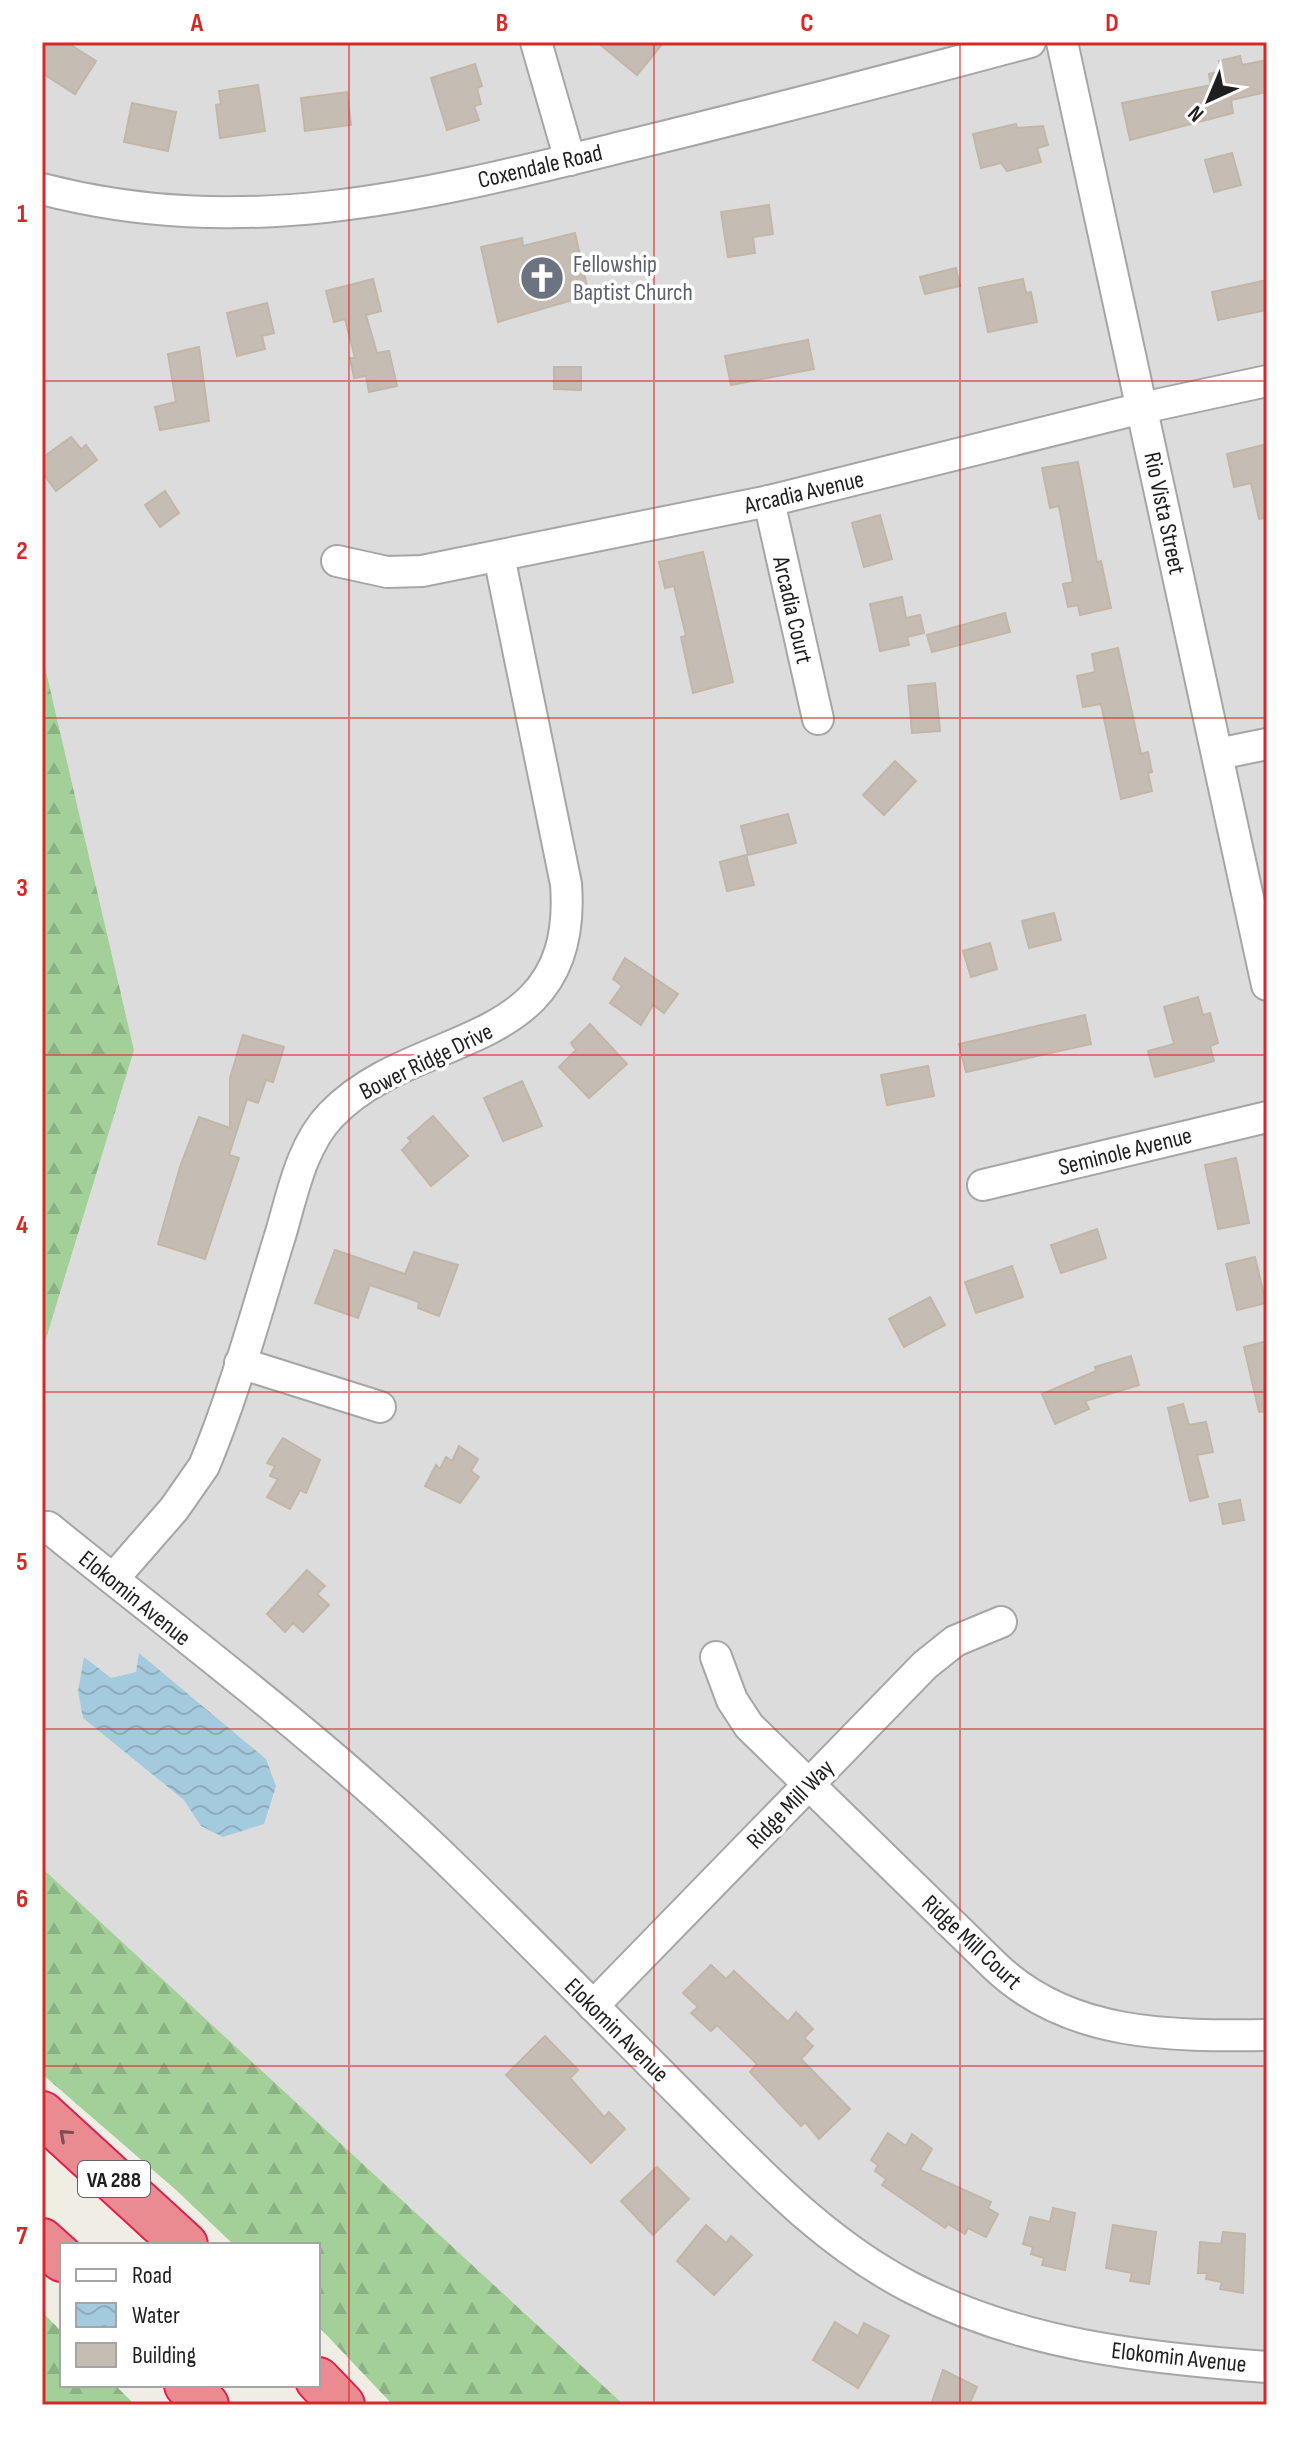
<svg xmlns="http://www.w3.org/2000/svg" width="1309" height="2447" font-family="'Sofia Sans Condensed',sans-serif">
<defs>
<pattern id="forest-firs" width="22" height="20" patternUnits="userSpaceOnUse" patternTransform="scale(2)"><rect width="22" height="20" fill="#a2d098"/><path d="M5 1l3.5 6h-7zM16 11l3.5 6h-7z" fill="#8bb283"/></pattern>
<pattern id="water-waves" width="16" height="10" patternUnits="userSpaceOnUse" patternTransform="scale(2)"><rect width="16" height="10" fill="#a4cade"/><path d="M0 5q4-4 8 0t8 0" fill="none" stroke="#8dadbe"/></pattern>
</defs>
<rect width="100%" height="100%" fill="#f0ede5"/>
<path fill="#dddcdc" d="M42,42h1225v2363h-643l-582,-537v-516l92,-302 -92,-396z"/>
<g fill="url(#forest-firs)">
<path d="M42,654l92,396 -92,302z"/>
<path d="M42,1868l582,537h-231l-75,-79v-81h-84l-58,-55 -134,-116z"/>
<path d="M42,2312l20,20v53h53l20,20h-93z"/>
</g>
<path fill="url(#water-waves)" d="M139,1653l127,106 10,27 -12,38 -41,13 -22,-11 -17,-26 -101,-82 -5,-27 6,-34 27,21 25,-6z"/>
<g fill="#c5bdb4" stroke="#c2b6a7" stroke-width="2">
<path d="M42,42h24l30,19 -21,33 -33,-21z"/>
<path d="M597,42h67l-27,33z"/>
<path d="M1240,56l2,9 25,-5v32l-36,8 2,13 -103,27 -8,-37 89,-18 -2,-11 12,-3 -2,-10z"/>
<path d="M475,64l7,22 -5,2 4,16 -7,2 5,14 -32,10 -16,-52z"/>
<path d="M258,85l7,46 -45,7 -4,-33 5,-1 -2,-13z"/>
<path d="M347,92l4,33 -46,6 -4,-33z"/>
<path d="M132,103l44,9 -8,39 -44,-9z"/>
<path d="M1016,124l1,4 26,-2 5,19 -11,3 4,14 -34,9 -6,-8 -20,5 -8,-34z"/>
<path d="M1232,153l9,32 -27,7 -9,-32z"/>
<path d="M769,205l4,29 -20,3 2,16 -27,4 -7,-45z"/>
<path d="M575,233l14,62 -91,27 -17,-75 41,-9 1,8z"/>
<path d="M956,268l4,18 -35,8 -5,-17z"/>
<path d="M373,279l8,32 -15,4 11,38 12,-2 8,35 -28,6 -3,-16 -12,2 -4,-20h5l-10,-39 -11,3 -8,-31z"/>
<path d="M1023,279l3,14 5,-1 6,30 -49,10 -9,-44z"/>
<path d="M1267,280v30l-49,10 -6,-28z"/>
<path d="M267,303l7,30 -12,3 3,13 -28,7 -10,-43z"/>
<path d="M808,340l6,29 -83,16 -6,-29z"/>
<path d="M199,347l10,74 -49,9 -5,-23 21,-5 -8,-48z"/>
<path d="M554,367h27v23l-27,-1z"/>
<path d="M71,437l10,12 5,-4 11,15 -41,31 -14,-19v-14z"/>
<path d="M1267,444v74l-8,1 -8,-36 -17,4 -7,-33z"/>
<path d="M1078,462l19,100 4,-1 10,47 -31,7 -2,-10 -10,2 -5,-23 10,-2 -14,-76 -9,2 -8,-40z"/>
<path d="M165,491l14,22 -19,14 -15,-22z"/>
<path d="M880,515l12,44 -28,8 -12,-44z"/>
<path d="M703,552l30,130 -40,11 -12,-56 5,-1 -12,-50 -9,2 -6,-26z"/>
<path d="M902,597l4,21 14,-3 4,18 -17,4 2,8 -29,6 -10,-47z"/>
<path d="M1005,613l5,19 -78,20 -5,-17z"/>
<path d="M1118,648l23,106 7,-2 4,20 -4,1 4,18 -31,8 -20,-95 -18,3 -6,-31 18,-4 -3,-18z"/>
<path d="M935,683l5,48 -28,2 -4,-47z"/>
<path d="M895,761l21,20 -32,34 -21,-20z"/>
<path d="M788,814l8,29 -48,12 -7,-29z"/>
<path d="M746,855l8,30 -27,6 -7,-29z"/>
<path d="M1054,913l7,27 -32,8 -7,-27z"/>
<path d="M990,943l7,26 -26,8 -8,-26z"/>
<path d="M625,958l53,36 -14,19 -11,-8 -12,20 -31,-22 12,-17 -9,-7z"/>
<path d="M1198,997l5,18 7,-2 8,30 -8,3 4,15 -59,16 -7,-26 26,-7 -10,-37z"/>
<path d="M1085,1015l6,29 -125,28 -7,-28z"/>
<path d="M590,1024l37,40 -38,34 -30,-31 17,-17 -5,-7z"/>
<path d="M243,1035l41,12 -11,35 -7,-2 -8,23 -11,-4 -18,56 10,3 -34,101 -47,-15 22,-77 19,-50 31,11v-50z"/>
<path d="M928,1066l6,30 -47,9 -6,-30z"/>
<path d="M522,1081l20,45 -39,15 -19,-43z"/>
<path d="M433,1116l35,40 -37,30 -29,-36 9,-9 -3,-3z"/>
<path d="M1236,1158l13,65 -31,6 -13,-64z"/>
<path d="M1097,1229l9,29 -45,15 -10,-28z"/>
<path d="M335,1250l70,24 9,-22 44,13 -19,51 -21,-8 1,-6 -49,-17 -12,33 -43,-15z"/>
<path d="M1255,1257l11,46 -29,7 -11,-46z"/>
<path d="M1012,1266l11,31 -47,16 -11,-31z"/>
<path d="M930,1297l15,28 -41,22 -15,-28z"/>
<path d="M1267,1341v70l-8,1 -15,-65z"/>
<path d="M1131,1356l8,29 -54,16 4,8 -34,15 -13,-30 54,-23 -1,-4z"/>
<path d="M1183,1404l6,21 17,-3 7,30 -16,3 11,42 -18,4 -22,-93z"/>
<path d="M283,1438l37,22 -14,33 -6,-3 -10,19 -23,-12 11,-18 -8,-3 5,-10 -8,-3z"/>
<path d="M459,1446l19,13 -7,12 8,6 -19,26 -35,-17 11,-21 4,4 6,-12 6,4z"/>
<path d="M1240,1500l4,20 -21,4 -4,-20z"/>
<path d="M307,1570l18,16 -8,8 12,11 -26,27 -10,-9 -8,9 -18,-18z"/>
<path d="M711,1965l15,14 8,-8 54,51 8,-10 17,17 -9,9 9,8 -12,13 49,50 -31,30 -14,-17 -4,4 -51,-54 7,-8 -40,-39 -6,6 -20,-18 7,-6 -15,-14z"/>
<path d="M545,2036l33,34 -8,8 34,39 5,-5 16,17 -34,34 -85,-88z"/>
<path d="M888,2133l18,13 6,-12 20,15 -12,21 71,32 -3,6 10,6 -12,23 -18,-9 -3,6 -17,-10 -3,4 -63,-43 4,-6 -11,-8 3,-6 -7,-5z"/>
<path d="M657,2167l32,32 -36,36 -32,-34z"/>
<path d="M1053,2208l22,5 -10,57 -23,-5 2,-7 -13,-4 2,-7 -10,-3 7,-27 20,5z"/>
<path d="M706,2225l20,18 5,-7 21,19 -38,40 -37,-34z"/>
<path d="M1113,2225l43,7 -7,52 -19,-3 2,-8 -26,-5z"/>
<path d="M1223,2232l22,2 -2,59 -23,-4 2,-7 -16,-3 1,-6h-9l2,-31 21,2z"/>
<path d="M835,2322l23,14 6,-13 25,13 -31,52 -45,-28z"/>
<path d="M943,2370l34,17 -8,18h-38z"/>
</g>
<g fill="none" stroke-linecap="round" stroke-linejoin="round">
<g stroke="#a6a6a6" stroke-width="34">
<g id="minor">
<path d="M536,42l34,118"/>
<path d="M1062,42l205,943"/>
<path d="M42,189c209,54 392,4 596,-46 131,-32 262,-66 392,-101"/>
<path d="M769,501l49,218"/>
<path d="M337,561l50,11 35,-1 347,-70 373,-93 125,-27"/>
<path d="M1218,754l49,-10"/>
<path d="M983,1185l284,-68"/>
<path d="M240,1363l140,44"/>
<path d="M48,1527c138,112 283,219 410,344 78,76 155,155 232,232 69,69 134,140 222,185 110,57 233,70 355,79"/>
<path d="M113,1579l61,-70 30,-43c31,-74 52,-153 76,-230 12,-40 21,-90 51,-121 85,-89 248,-59 235,-231l-67,-328"/>
<path d="M716,1657l16,43 17,26 247,241c74,70 174,69 271,68"/>
<path d="M593,2006l332,-341 30,-24 46,-19"/>
</g>
</g>
<g stroke="#df214b" stroke-width="48">
<g id="highway">
<path d="M42,2114l143,131"/>
<path d="M42,2241l20,18"/>
<path d="M318,2380l24,25"/>
<path d="M187,2385l19,20"/>
</g>
</g>
<use href="#minor" stroke="#fff" stroke-width="30"/>
<use href="#highway" stroke="#e98b91" stroke-width="44"/>
</g>
<defs><path id="oneway-chevron" d="M-2-3.5L2.5 0L-2 3.5" fill="none" stroke-width="1.6" stroke-linecap="round" stroke-linejoin="round" transform="scale(2)"/></defs>
<use stroke="#7a5052" href="#oneway-chevron" transform="translate(65 2135) rotate(-138)"/>
<path fill="none" stroke="#d62828" stroke-width="2" stroke-opacity="0.55" d="M349,42v2363M654,42v2363M960,42v2363M42,381h1225M42,718h1225M42,1055h1225M42,1392h1225M42,1729h1225M42,2066h1225"/>
<defs>
<g id="church-disc" transform="scale(2.3)"><circle r="9.5" fill="#6b7280" stroke="#fff"/><path d="M-1.2-6h2.4v3.5h3.3v2.4h-3.3V6h-2.4V-.1h-3.3v-2.4h3.3Z" fill="#fff"/></g>
</defs>
<g fill-rule="evenodd">
<use href="#church-disc" x="542" y="278"/>
</g>
<g text-anchor="middle" stroke-width="7" stroke-linejoin="round" paint-order="stroke">
<rect fill="#fff" stroke="#626262" stroke-width="2" x="78" y="2161" width="72" height="36" rx="6"/>
<g font-size="22" font-weight="bold" fill="#1f1f1f">
<text x="114" y="2187">VA 288</text>
</g>
<g font-size="24" fill="#1f1f1f" stroke="#fff">
<text transform="translate(540 166) rotate(-13)" y="8">Coxendale Road</text>
<text transform="translate(804 492) rotate(-13)" y="8">Arcadia Avenue</text>
<text transform="translate(1165 513) rotate(78)" y="8">Rio Vista Street</text>
<text transform="translate(793 610) rotate(77)" y="8">Arcadia Court</text>
<text transform="translate(426 1061) rotate(-26)" y="8">Bower Ridge Drive</text>
<text transform="translate(1125 1151) rotate(-14)" y="8">Seminole Avenue</text>
<text transform="translate(135 1598) rotate(39)" y="8">Elokomin Avenue</text>
<text transform="translate(790 1804) rotate(-46)" y="8">Ridge Mill Way</text>
<text transform="translate(972 1942) rotate(43)" y="8">Ridge Mill Court</text>
<text transform="translate(617 2030) rotate(45)" y="8">Elokomin Avenue</text>
<text transform="translate(1179 2357) rotate(6)" y="8">Elokomin Avenue</text>
</g>
<g font-size="24" fill="#5b616d" stroke="#fff" text-anchor="start">
<text x="573" y="272">Fellowship<tspan x="573" dy="28">Baptist Church</tspan></text>
</g>
</g>
<rect width="1309" height="2447" fill="none" stroke="#ffffff" stroke-width="88"/>
<rect x="60" y="2243" width="260" height="144" fill="#ffffff" stroke="#a5a5a5" stroke-width="2"/>
<rect x="76" y="2269" width="40" height="12" fill="#ffffff" stroke="#a5a5a5" stroke-width="2"/>
<text x="132" y="2283" font-size="24" fill="#1f1f1f">Road</text>
<rect x="76" y="2303" width="40" height="24" fill="url(#water-waves)" stroke="#a5a5a5" stroke-width="2"/>
<text x="132" y="2323" font-size="24" fill="#1f1f1f">Water</text>
<rect x="76" y="2343" width="40" height="24" fill="#c5bdb4" stroke="#a5a5a5" stroke-width="2"/>
<text x="132" y="2363" font-size="24" fill="#1f1f1f">Building</text>
<g transform="translate(1209 100) rotate(224)" stroke="#ffffff" stroke-width="6" paint-order="stroke">
<path d="M0-6L14 30L0 20L-14 30Z" fill="#1f1f1f"/>
<text y="-12" font-size="22" font-weight="bold" text-anchor="middle" fill="#1f1f1f">N</text>
</g>
<rect x="44" y="44" width="1221" height="2359" fill="none" stroke="#d62828" stroke-width="3"/>
<g font-size="26" text-anchor="middle" font-weight="bold" fill="#d62828">
<text x="197" y="31">A</text>
<text x="502" y="31">B</text>
<text x="807" y="31">C</text>
<text x="1112" y="31">D</text>
<text x="22" y="222">1</text>
<text x="22" y="559">2</text>
<text x="22" y="896">3</text>
<text x="22" y="1233">4</text>
<text x="22" y="1570">5</text>
<text x="22" y="1907">6</text>
<text x="22" y="2244">7</text>
</g>
</svg>
